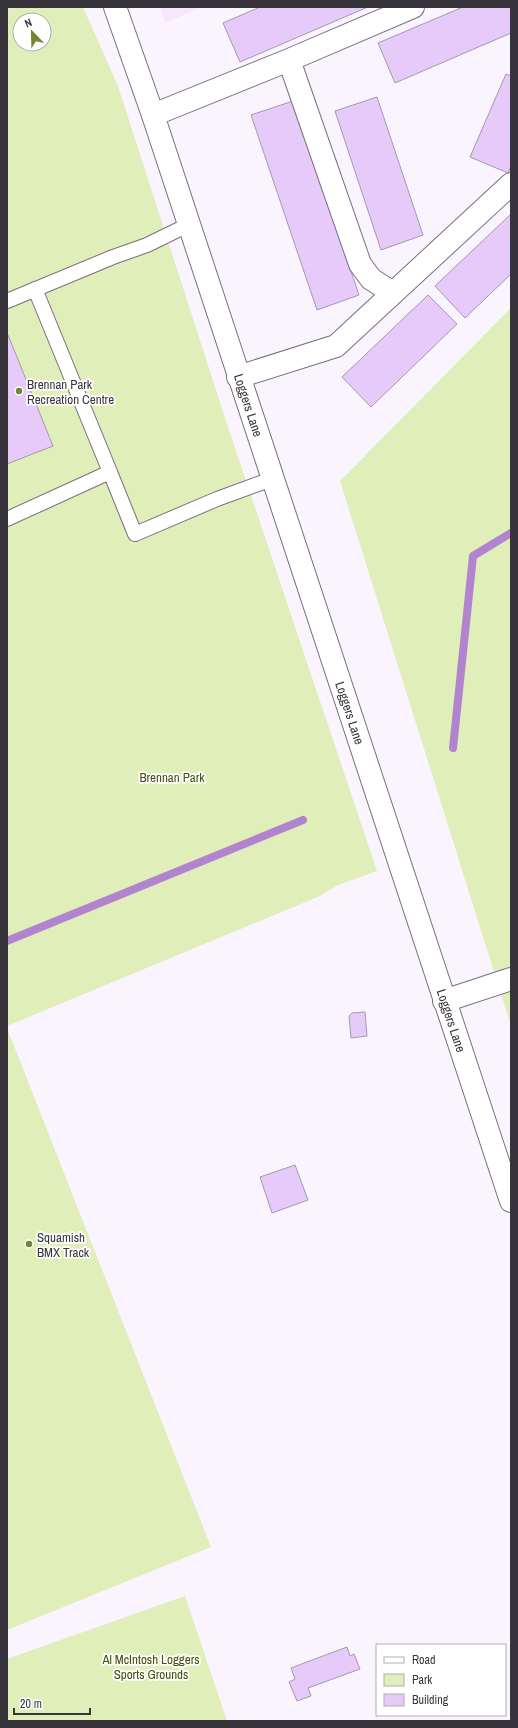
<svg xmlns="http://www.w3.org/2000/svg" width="518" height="1728" viewBox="0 0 518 1728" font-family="'Archivo Narrow',sans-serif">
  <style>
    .built { fill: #f5e7ff }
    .green { fill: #e0eeb9; fill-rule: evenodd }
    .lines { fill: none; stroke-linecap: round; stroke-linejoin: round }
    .stream { stroke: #b284cf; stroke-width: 8 }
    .building { fill: #e6caf9; stroke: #a39aa9 }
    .lane-casing { stroke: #786f7e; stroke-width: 16 }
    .street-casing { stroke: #786f7e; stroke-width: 24 }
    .secondary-casing { stroke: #786f7e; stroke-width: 24 }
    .lane { stroke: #fff; stroke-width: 14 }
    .street { stroke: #fff; stroke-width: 22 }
    .secondary { stroke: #fff; stroke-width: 22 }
    .poi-dot { fill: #748534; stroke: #fff; stroke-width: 1.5 }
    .labels { text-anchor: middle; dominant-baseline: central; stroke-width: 3.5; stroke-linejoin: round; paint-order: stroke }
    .poi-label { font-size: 13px; fill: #38343b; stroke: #fff; text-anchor: start }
    .street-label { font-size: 13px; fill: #38343b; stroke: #fff }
    .park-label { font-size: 13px; fill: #434f0b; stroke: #fff }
  </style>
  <rect width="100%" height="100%" fill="#faf4ff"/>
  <!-- built -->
  <path class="built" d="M 160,7 L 201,7 L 165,23 Z"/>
  <!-- green -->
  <path class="green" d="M 7,7 L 83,7 L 118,86 L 226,421 L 377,871 L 338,885 L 320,896 L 7,1026 ZM 20,20 L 44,20 L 44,44 L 20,44 Z
    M 511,308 L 511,1026 L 340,481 Z
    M 7,1028 L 211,1547 L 7,1630 Z
    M 185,1596 L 227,1721 L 7,1721 L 7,1659 Z"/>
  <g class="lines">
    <!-- stream -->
    <path class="stream" d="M 453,748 L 473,556 L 511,533
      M 7,941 L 303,820"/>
  </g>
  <!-- building -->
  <path class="building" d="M 260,7 L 368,7 L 240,62 L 223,23 Z
    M 463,7 L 511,7 L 511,33 L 395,83 L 378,43 Z
    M 506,74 L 511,76 L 511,166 L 508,173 L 470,157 Z
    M 377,97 L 423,235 L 381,250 L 335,111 Z
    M 293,101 L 359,295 L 317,310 L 251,115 Z
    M 511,214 L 511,274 L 465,318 L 435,286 Z
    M 428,295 L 457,324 L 371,407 L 342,377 Z
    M 8,335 L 53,446 L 7,464 L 7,336 Z
    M 365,1012 L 367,1036 L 351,1038 L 349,1016 L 352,1013 Z
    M 295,1165 L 308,1200 L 272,1213 L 260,1177 Z
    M 347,1647 L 350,1656 L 354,1654 L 360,1669 L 308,1688 L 311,1696 L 297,1701 L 289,1682 L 295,1679 L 291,1668 Z"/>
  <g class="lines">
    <defs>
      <path id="lane" d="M 35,289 L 110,472
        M 7,301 L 113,257 L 147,245 L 188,225
        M 7,519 L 110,472 L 135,534 L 217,499 L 272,479"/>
      <path id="street" d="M 289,60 L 360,264 L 371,279 L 393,293
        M 153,115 L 289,60 L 413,7
        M 238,377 L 336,346 L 511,184
        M 444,1001 L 511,979"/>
      <g id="secondary">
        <path id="s1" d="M 115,7 L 153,115 L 511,1201"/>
      </g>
    </defs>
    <!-- lane casing -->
    <use href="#lane" class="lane-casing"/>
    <!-- street casing -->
    <use href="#street" class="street-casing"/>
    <!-- secondary casing -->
    <use href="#secondary" class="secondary-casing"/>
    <!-- lane -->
    <use href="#lane" class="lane"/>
    <!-- street -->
    <use href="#street" class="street"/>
    <!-- secondary -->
    <use href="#secondary" class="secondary"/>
  </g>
  <!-- markers -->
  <g class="poi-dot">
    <circle cx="19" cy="391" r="4"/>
    <circle cx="29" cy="1244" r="4"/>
  </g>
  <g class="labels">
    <!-- poi labels -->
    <g class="poi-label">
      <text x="27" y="384">Brennan Park<tspan x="27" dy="15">Recreation Centre</tspan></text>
      <text x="37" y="1237">Squamish<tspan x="37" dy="15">BMX Track</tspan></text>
    </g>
    <!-- street labels -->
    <g class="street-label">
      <text stroke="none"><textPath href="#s1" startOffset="420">Loggers Lane</textPath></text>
      <text stroke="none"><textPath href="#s1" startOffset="744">Loggers Lane</textPath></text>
      <text stroke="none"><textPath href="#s1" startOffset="1068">Loggers Lane</textPath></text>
    </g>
    <!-- park labels -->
    <g class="park-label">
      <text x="172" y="777">Brennan Park</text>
      <text x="151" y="1659">Al McIntosh Loggers<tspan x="151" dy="15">Sports Grounds</tspan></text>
    </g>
  </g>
  <!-- border -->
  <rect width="518" height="1728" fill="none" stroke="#38343b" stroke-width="16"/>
  <!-- legend -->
  <rect x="376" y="1644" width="130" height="72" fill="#ffffff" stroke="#afaeb1"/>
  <rect x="384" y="1657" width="20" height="6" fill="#ffffff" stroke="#afaeb1"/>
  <text x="412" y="1664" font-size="12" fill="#38343b">Road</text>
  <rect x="384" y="1674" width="20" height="12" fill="#e0eeb9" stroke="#afaeb1"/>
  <text x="412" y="1684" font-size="12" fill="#38343b">Park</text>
  <rect x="384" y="1694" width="20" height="12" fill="#e6caf9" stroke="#afaeb1"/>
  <text x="412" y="1704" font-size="12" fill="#38343b">Building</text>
  <!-- north arrow -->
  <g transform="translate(32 32) rotate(337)"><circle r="19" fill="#ffffff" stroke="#afaeb1"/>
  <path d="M0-3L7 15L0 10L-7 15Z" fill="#748534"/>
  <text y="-6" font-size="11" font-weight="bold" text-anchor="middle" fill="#38343b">N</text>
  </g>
  <!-- scale -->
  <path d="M14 1708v6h76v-6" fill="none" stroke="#38343b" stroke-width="2"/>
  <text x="20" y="1708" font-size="12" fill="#38343b" stroke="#ffffff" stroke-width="3" paint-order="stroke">20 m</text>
</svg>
